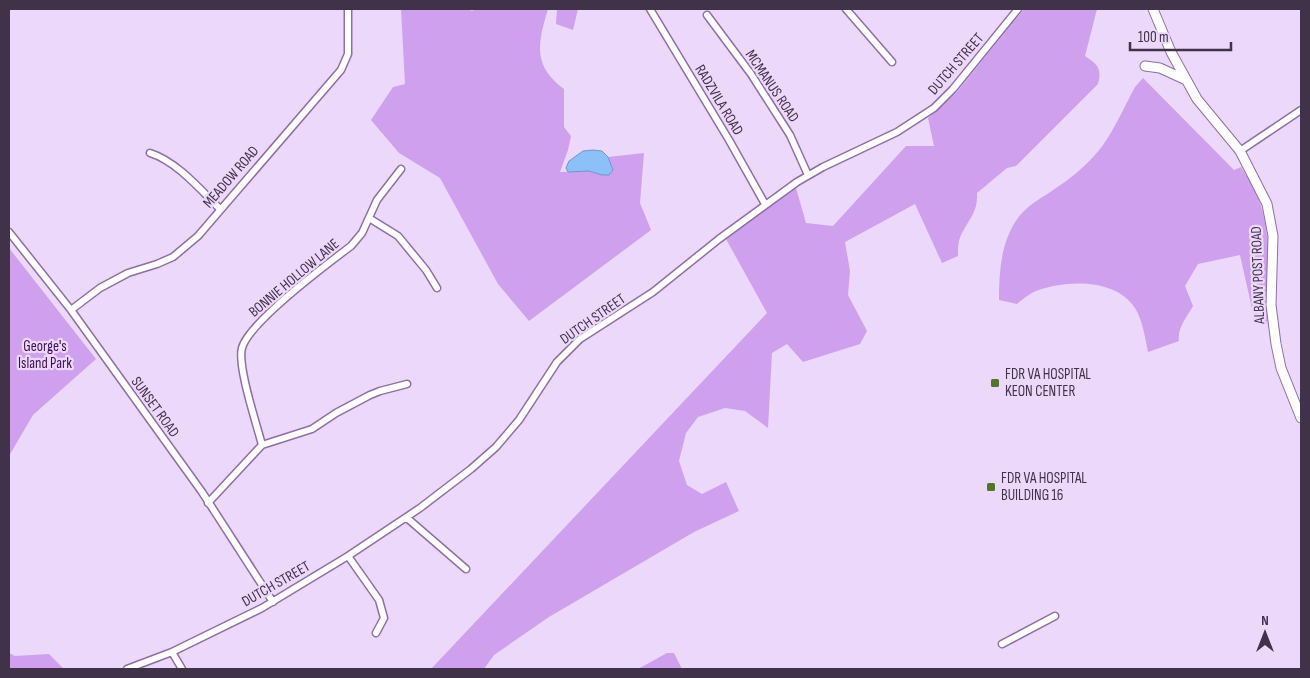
<svg xmlns="http://www.w3.org/2000/svg" width="1310" height="678" viewBox="0 0 1310 678" font-family="'Sofia Sans Condensed',sans-serif">
  <style>
    .green { fill: #cea0ee }
    .water { fill: #8cc0f8; stroke: #7595c4 }
    .lines { fill: none; stroke-linecap: round; stroke-linejoin: round }
    .minor-casing { stroke: #8f6fa5; stroke-width: 9 }
    .major-casing { stroke: #8f6fa5; stroke-width: 11 }
    .minor { stroke: #fff; stroke-width: 6 }
    .major { stroke: #fff; stroke-width: 9 }
    .poi-dot { fill: #52752d; stroke: #ecd8fb; stroke-width: 2 }
    .labels { text-anchor: middle; dominant-baseline: central; stroke-width: 4.5; stroke-linejoin: round; paint-order: stroke }
    .street-label { font-size: 15px; fill: #403249; stroke: #ecd8fb }
    .park-label { font-size: 15px; fill: #3c0d54; stroke: #ecd8fb }
    .poi-label { font-size: 15px; fill: #403249; stroke: #ecd8fb; text-anchor: start }
  </style>
  <rect width="100%" height="100%" fill="#ecd8fb"/>
  <!-- green -->
  <path class="green" d="M 401,9 L 468,9 L 472,11 L 475,9 L 548,9 C 538,43 532,65 564,89 L 564,127 L 571,136 L 568,150 L 560,172 L 589,171 L 602,175 L 613,170 L 608,157 L 644,153 L 640,203 L 651,230 L 529,321 L 498,284 L 440,178 L 399,153 L 371,120 L 393,87 L 405,84 Z
    M 557,9 L 578,9 L 573,30 L 556,24 Z
    M 1024,9 L 1097,9 L 1085,56 C 1098,65 1102,68 1098,84 L 1016,166 L 1007,168 L 977,193 C 978,211 970,218 962,233 C 958,240 958,248 958,256 L 942,263 L 915,204 L 845,242 L 850,271 L 848,295 L 867,331 L 860,344 L 803,362 L 787,344 L 772,353 L 768,428 L 745,411 L 725,408 L 698,417 L 686,433 L 679,461 L 687,485 L 702,494 L 726,482 L 739,511 L 694,532 L 549,617 L 494,655 L 484,669 L 431,669 L 767,313 L 726,239 L 796,188 L 806,223 L 833,226 L 906,146 L 934,146 L 928,118 L 956,93 Z
    M 1143,78 L 1234,170 L 1241,167 C 1246,175 1251,182 1255,190 C 1274,232 1268,279 1267,323 L 1255,322 L 1240,255 L 1198,264 L 1185,286 L 1193,306 C 1187,317 1177,328 1179,341 L 1148,352 C 1145,338 1143,321 1135,308 C 1115,278 1066,280 1036,291 C 1029,294 1023,299 1017,304 L 999,300 C 999,270 1001,237 1022,213 C 1031,203 1045,196 1056,188 C 1070,179 1083,168 1094,156 C 1110,140 1124,107 1135,87 Z
    M 9,248 L 96,359 L 33,415 L 9,456 Z
    M 9,653 L 15,656 L 49,654 L 64,669 L 9,669 Z
    M 667,653 L 674,653 L 682,669 L 638,669 Z"/>
  <!-- water -->
  <path class="water" d="M 593,150 L 602,151 L 608,157 L 613,170 L 609,175 L 602,175 L 589,171 L 568,172 L 566,168 L 569,161 L 583,151 Z"/>
  <g class="lines">
    <defs>
      <path id="minor" d="M 650,9 L 729,140 L 765,204
        M 846,9 L 892,62
        M 707,15 L 751,74 L 790,135 L 808,175
        M 1240,151 L 1301,110
        M 150,153 C 176,161 200,189 220,209
        M 369,218 L 398,236 L 426,270 L 437,288
        M 9,232 L 71,310 L 202,492 L 273,602
        M 71,310 L 100,288 L 128,273 L 157,264 L 173,257 L 198,236 L 341,70 L 348,54 L 348,9
        M 262,445 C 257,425 237,366 242,348 C 249,322 327,264 351,246 L 362,233 L 377,200 L 401,169
        M 208,503 L 262,445 L 312,429 L 336,413 L 370,395 L 380,391 L 407,384
        M 407,518 L 466,569
        M 348,556 L 379,600 L 384,618 L 376,633
        M 1002,644 L 1055,616
        M 172,652 L 182,669
        M 127,669 L 172,652 L 262,608 L 348,556 L 420,508 L 471,469 L 496,447 L 519,420 L 557,362 L 580,339 L 653,292 L 719,239 L 797,182 L 823,167 L 897,132 L 934,108 L 953,89 L 1018,9"/>
      <path id="major" d="M 1153,9 L 1171,52 L 1197,99 L 1240,151 L 1267,204 L 1273,236 L 1271,305 L 1276,344 L 1281,368 L 1301,418
        M 1145,66 L 1160,68 L 1186,80"/>
    </defs>
    <!-- minor casing -->
    <use href="#minor" class="minor-casing"/>
    <!-- major casing -->
    <use href="#major" class="major-casing"/>
    <!-- minor -->
    <use href="#minor" class="minor"/>
    <!-- major -->
    <use href="#major" class="major"/>
  </g>
  <!-- markers -->
  <g class="poi-dot">
    <rect x="990" y="378" width="10" height="10" rx="2.5"/>
    <rect x="986" y="482" width="10" height="10" rx="2.5"/>
  </g>
  <g class="labels">
    <!-- street labels -->
    <g class="street-label">
      <text transform="translate(956 64) rotate(-49)">DUTCH STREET</text>
      <text transform="translate(772 86) rotate(56)">MCMANUS ROAD</text>
      <text transform="translate(719 100) rotate(59)">RADZVILA ROAD</text>
      <text transform="translate(231 177) rotate(-49)">MEADOW ROAD</text>
      <text transform="translate(1258 275) rotate(-92)">ALBANY POST ROAD</text>
      <text transform="translate(294 278) rotate(-40)">BONNIE HOLLOW LANE</text>
      <text transform="translate(593 319) rotate(-35)">DUTCH STREET</text>
      <text transform="translate(155 407) rotate(54)">SUNSET ROAD</text>
      <text transform="translate(276 584) rotate(-30)">DUTCH STREET</text>
    </g>
    <!-- park labels -->
    <g class="park-label">
      <text x="45" y="346">George's<tspan x="45" dy="17">Island Park</tspan></text>
    </g>
    <!-- poi labels -->
    <g class="poi-label">
      <text x="1005" y="374">FDR VA HOSPITAL<tspan x="1005" dy="17">KEON CENTER</tspan></text>
      <text x="1001" y="478">FDR VA HOSPITAL<tspan x="1001" dy="17">BUILDING 16</tspan></text>
    </g>
  </g>
  <!-- border -->
  <rect width="1310" height="678" fill="none" stroke="#403249" stroke-width="20"/>
  <!-- north arrow -->
  <g transform="translate(1265 633)" stroke="#ecd8fb" stroke-width="4" paint-order="stroke">
  <path d="M0-4L9 19L0 12L-9 19Z" fill="#403249"/>
  <text y="-8" font-size="14" font-weight="bold" text-anchor="middle" fill="#403249">N</text>
  </g>
  <!-- scale -->
  <path d="M1130 42v8h101v-8" fill="none" stroke="#403249" stroke-width="2.5"/>
  <text x="1138" y="42" font-size="15" fill="#403249" stroke="#ecd8fb" stroke-width="4" paint-order="stroke">100 m</text>
</svg>
